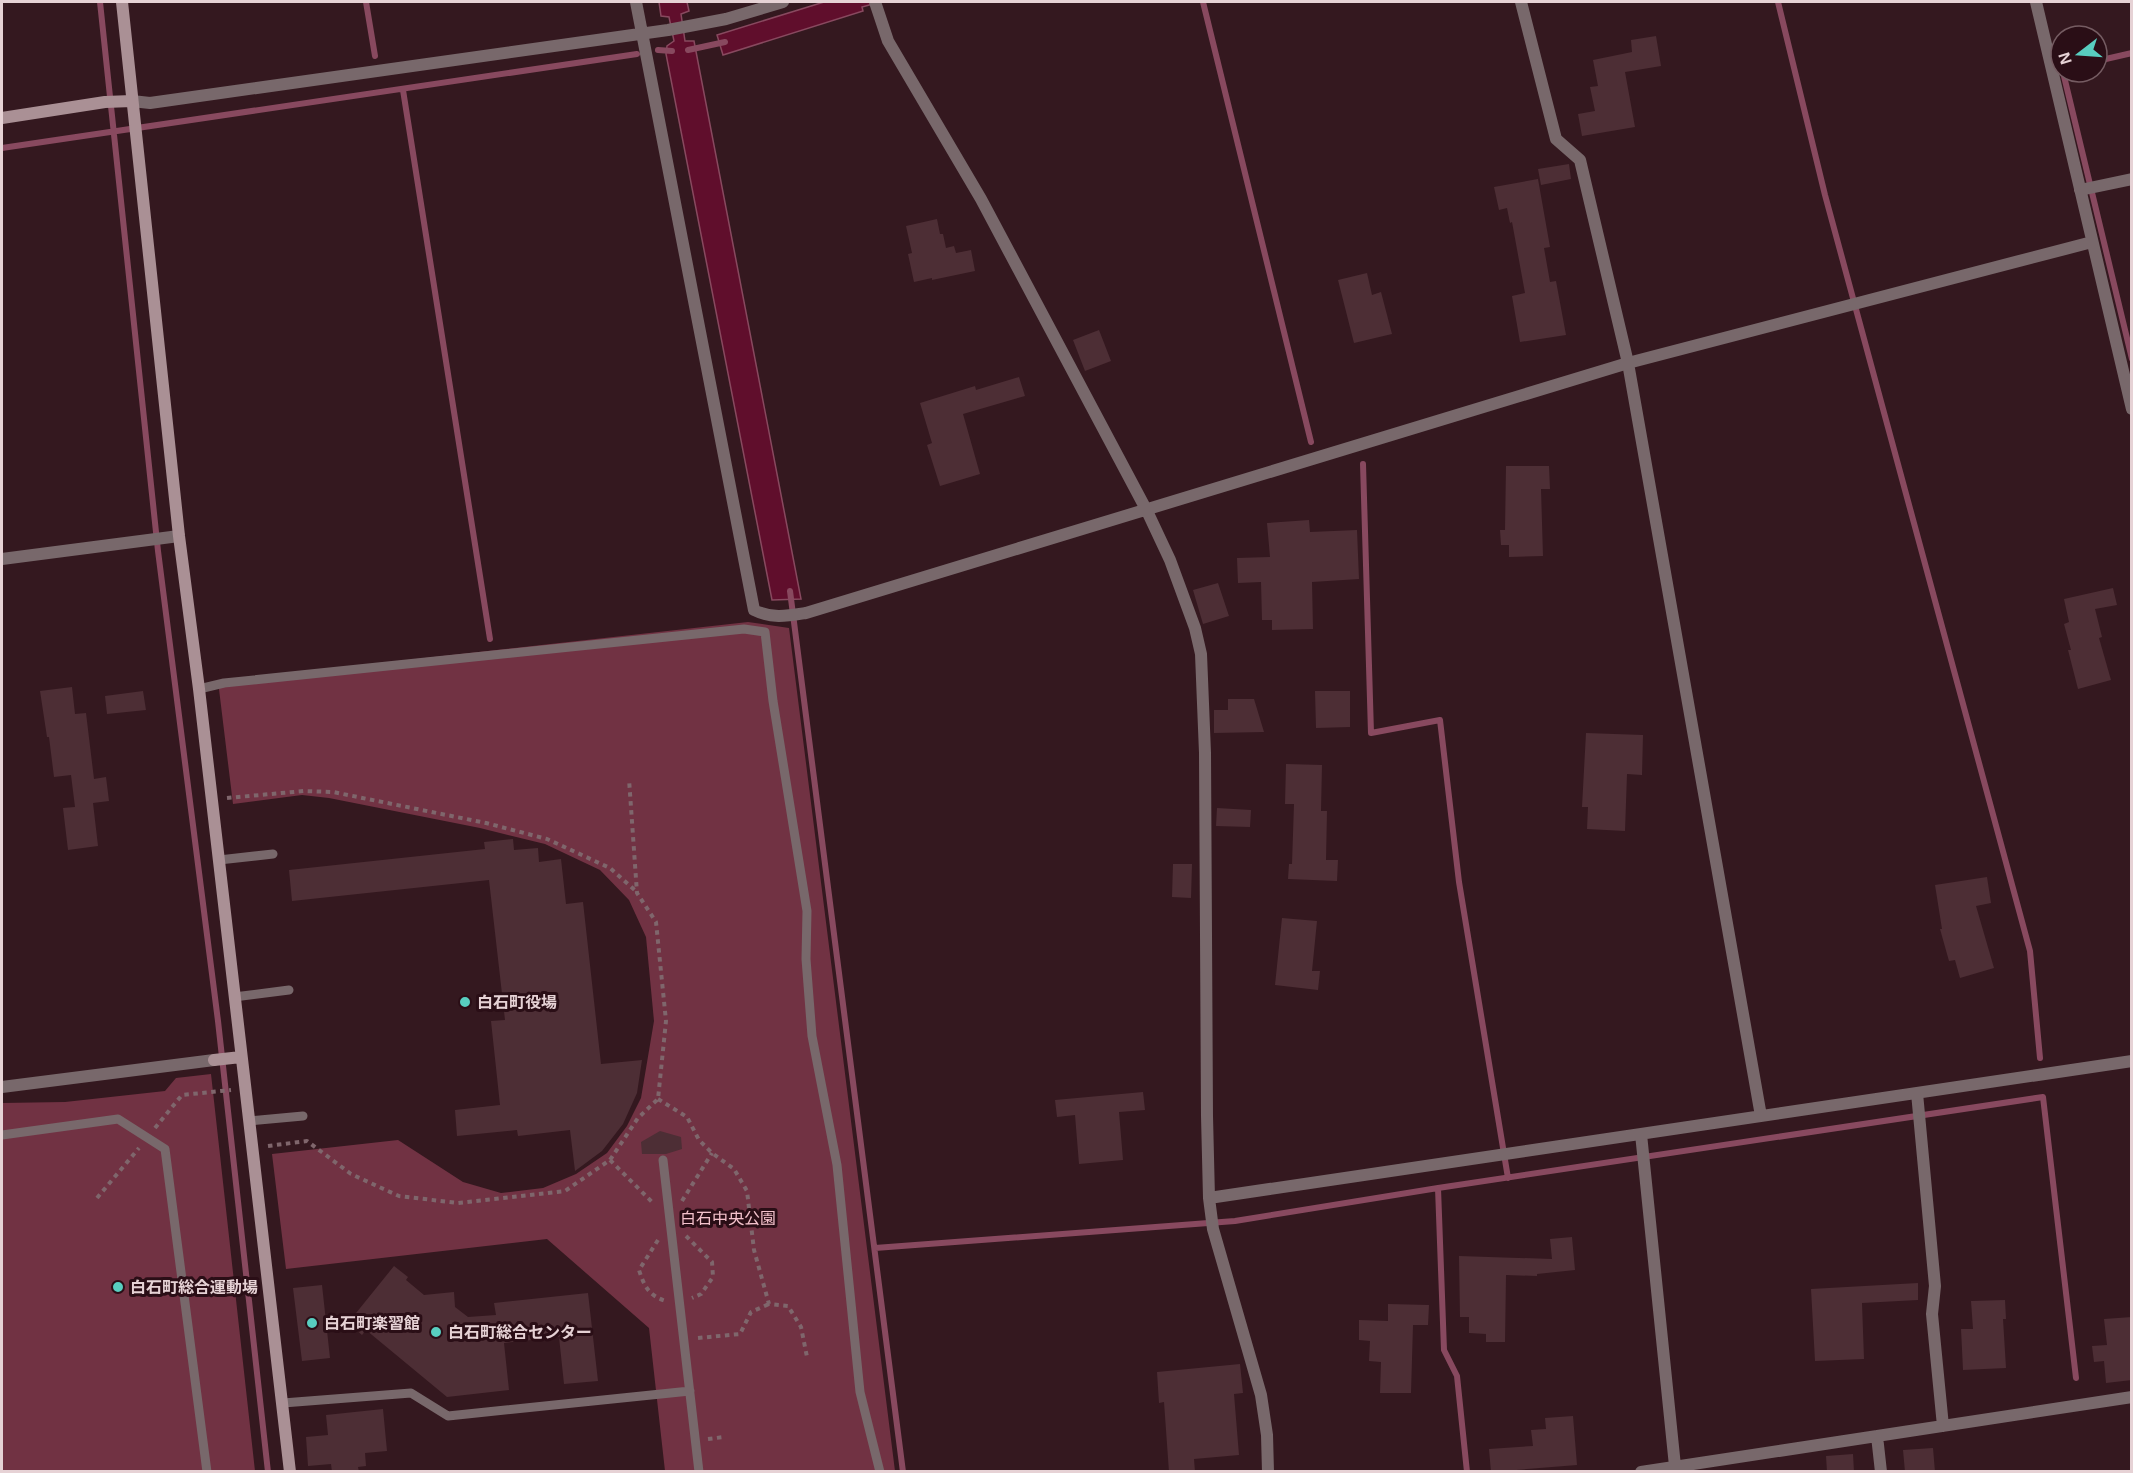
<svg xmlns="http://www.w3.org/2000/svg" width="2133" height="1473" viewBox="0 0 2133 1473" font-family="Helvetica,'Noto Sans JP',sans-serif">
  <style>
    .green { fill: #713243 }
    .water { fill: #600e2c; stroke: #88495f; stroke-width: 1.5 }
    .lines { fill: none; stroke-linecap: round; stroke-linejoin: round }
    .stream { stroke: #88495f; stroke-width: 6 }
    .building { fill: #4d2e35 }
    .path { stroke: #7f666c; stroke-width: 4; stroke-dasharray: 4.5 4.5; stroke-linecap: butt }
    .lane { stroke: #78686b; stroke-width: 9 }
    .street { stroke: #78686b; stroke-width: 12 }
    .secondary { stroke: #aa9095; stroke-width: 12 }
    .poi-dot { fill: #58cec0; stroke: #2a0e16; stroke-width: 2 }
    .labels { text-anchor: middle; dominant-baseline: central; stroke-width: 6; stroke-linejoin: round; paint-order: stroke }
    .poi-label { font-size: 16px; font-weight: bold; fill: #e6d2d5; stroke: #2a0e16; text-anchor: start }
    .park-label { font-size: 16px; fill: #f4c2cc; stroke: #2a0e16 }
  </style>
  <rect width="100%" height="100%" fill="#34181f"/>
  <!-- green -->
  <path class="green" d="M 748,622 L 789,628 L 895,1471 L 665,1471 L 649,1328 L 547,1239 L 286,1269 L 272,1154 L 398,1140 L 463,1182 L 501,1193 L 543,1188 L 576,1174 L 607,1153 L 627,1126 L 641,1098 L 654,1021 L 646,937 L 629,900 L 600,870 L 545,844 L 480,828 L 329,798 L 302,795 L 233,804 L 218,681 Z
    M 211,1074 L 255,1471 L 2,1471 L 2,1103 L 65,1102 L 165,1091 L 176,1078 Z"/>
  <!-- water -->
  <path class="water" d="M 659,2 L 687,2 L 689,11 L 681,14 L 685,41 L 694,41 L 801,599 L 772,600 L 666,54 L 667,46 L 674,41 L 669,17 L 661,16 Z
    M 824,2 L 880,2 L 862,7 L 863,11 L 723,55 L 717,35 Z"/>
  <g class="lines">
    <!-- stream -->
    <path class="stream" d="M 100,2 L 158,551 L 218,1021 L 268,1472
      M 366,2 L 375,56
      M 1203,2 L 1311,442
      M 1778,2 L 1825,195 L 2030,951 L 2040,1058
      M 658,50 L 672,51
      M 688,50 L 725,42
      M 2097,61 L 2132,53
      M 2063,72 L 2132,359
      M 403,90 L 490,639
      M 2,148 L 637,54
      M 1363,464 L 1371,733 L 1440,720 L 1459,882 L 1508,1178
      M 790,591 L 903,1472
      M 1438,1188 L 1444,1350 L 1457,1376 L 1467,1472
      M 875,1248 L 1235,1221 L 1438,1188 L 2043,1097 L 2076,1378"/>
  </g>
  <!-- building -->
  <path class="building" d="M 1656,36 L 1661,66 L 1625,72 L 1635,127 L 1582,136 L 1578,114 L 1595,111 L 1590,87 L 1598,86 L 1593,60 L 1632,52 L 1631,40 Z
    M 1569,164 L 1571,179 L 1541,185 L 1538,169 Z
    M 1538,179 L 1550,247 L 1544,248 L 1550,282 L 1556,281 L 1566,335 L 1520,342 L 1512,296 L 1525,293 L 1512,222 L 1510,223 L 1507,208 L 1499,210 L 1494,187 Z
    M 937,219 L 940,234 L 943,234 L 946,248 L 954,246 L 956,253 L 971,250 L 975,271 L 932,280 L 932,278 L 914,282 L 908,254 L 912,253 L 906,226 Z
    M 1367,273 L 1372,295 L 1381,292 L 1392,334 L 1354,343 L 1338,280 Z
    M 1099,330 L 1111,361 L 1085,371 L 1073,340 Z
    M 1019,377 L 1025,396 L 963,414 L 980,474 L 940,486 L 927,445 L 932,443 L 920,403 L 975,386 L 976,390 Z
    M 1506,466 L 1549,466 L 1550,489 L 1541,489 L 1543,556 L 1509,557 L 1509,545 L 1501,545 L 1500,530 L 1505,530 Z
    M 1309,520 L 1310,532 L 1357,530 L 1359,579 L 1312,582 L 1313,629 L 1272,630 L 1272,620 L 1262,620 L 1261,582 L 1238,583 L 1237,558 L 1270,557 L 1267,523 Z
    M 1218,583 L 1229,616 L 1203,624 L 1193,590 Z
    M 2113,588 L 2117,605 L 2095,609 L 2102,637 L 2099,638 L 2111,680 L 2078,689 L 2068,650 L 2071,650 L 2064,624 L 2069,622 L 2064,599 Z
    M 72,687 L 75,714 L 86,713 L 94,779 L 106,777 L 109,801 L 93,803 L 98,846 L 68,850 L 63,808 L 75,807 L 71,775 L 54,777 L 49,737 L 47,737 L 40,691 Z
    M 143,691 L 146,710 L 107,714 L 105,696 Z
    M 1315,691 L 1350,691 L 1350,727 L 1316,728 Z
    M 1228,699 L 1254,699 L 1264,732 L 1214,733 L 1214,710 L 1228,710 Z
    M 1586,733 L 1643,735 L 1642,775 L 1627,774 L 1625,831 L 1587,829 L 1588,807 L 1582,807 Z
    M 1286,764 L 1322,765 L 1321,811 L 1327,811 L 1326,860 L 1338,860 L 1337,881 L 1288,879 L 1289,864 L 1292,864 L 1294,804 L 1285,804 Z
    M 1217,808 L 1251,810 L 1250,827 L 1216,826 Z
    M 513,839 L 514,850 L 538,848 L 539,862 L 561,859 L 566,904 L 583,902 L 601,1064 L 642,1060 L 637,1093 L 623,1124 L 602,1151 L 575,1171 L 570,1130 L 518,1136 L 517,1130 L 457,1136 L 455,1110 L 500,1105 L 491,1021 L 505,1020 L 489,880 L 292,901 L 289,870 L 485,849 L 484,842 Z
    M 1173,864 L 1192,864 L 1191,898 L 1172,897 Z
    M 1987,877 L 1991,903 L 1976,906 L 1994,968 L 1960,978 L 1955,960 L 1949,961 L 1940,929 L 1942,929 L 1935,885 Z
    M 1282,918 L 1317,921 L 1312,971 L 1320,971 L 1318,990 L 1275,985 Z
    M 1143,1092 L 1145,1110 L 1119,1112 L 1123,1160 L 1079,1164 L 1075,1115 L 1057,1117 L 1055,1100 Z
    M 660,1131 L 681,1137 L 682,1149 L 666,1154 L 642,1154 L 641,1142 Z
    M 1572,1237 L 1575,1270 L 1537,1274 L 1537,1276 L 1506,1275 L 1505,1342 L 1486,1342 L 1486,1334 L 1469,1333 L 1469,1317 L 1460,1317 L 1459,1256 L 1552,1259 L 1550,1239 Z
    M 394,1266 L 408,1277 L 406,1280 L 424,1295 L 454,1292 L 455,1307 L 468,1317 L 496,1315 L 494,1303 L 588,1293 L 598,1381 L 564,1384 L 559,1337 L 504,1343 L 509,1390 L 447,1397 L 366,1330 L 362,1335 L 348,1323 Z
    M 1918,1283 L 1918,1300 L 1862,1303 L 1864,1359 L 1815,1361 L 1811,1289 Z
    M 322,1285 L 330,1358 L 302,1361 L 293,1288 Z
    M 2005,1300 L 2006,1319 L 2003,1319 L 2006,1368 L 1963,1370 L 1961,1329 L 1973,1329 L 1971,1301 Z
    M 1388,1304 L 1429,1305 L 1428,1325 L 1413,1325 L 1411,1393 L 1380,1393 L 1381,1362 L 1369,1361 L 1370,1341 L 1359,1340 L 1359,1320 L 1388,1321 Z
    M 2132,1317 L 2132,1380 L 2106,1383 L 2104,1361 L 2094,1362 L 2092,1346 L 2107,1345 L 2104,1319 Z
    M 1240,1364 L 1243,1393 L 1234,1394 L 1239,1455 L 1194,1459 L 1195,1472 L 1169,1472 L 1164,1402 L 1159,1403 L 1157,1372 Z
    M 383,1409 L 387,1451 L 365,1453 L 366,1466 L 358,1467 L 359,1472 L 332,1472 L 331,1464 L 308,1466 L 306,1437 L 328,1435 L 326,1415 Z
    M 1573,1416 L 1577,1465 L 1491,1472 L 1489,1449 L 1533,1446 L 1531,1430 L 1546,1429 L 1545,1418 Z
    M 1933,1448 L 1935,1472 L 1905,1472 L 1903,1450 Z
    M 1853,1454 L 1854,1472 L 1827,1472 L 1826,1456 Z"/>
  <g class="lines">
    <!-- path -->
    <path class="path" d="M 227,798 L 304,791 L 333,792 L 486,823 L 547,839 L 610,868 L 637,892
      M 658,1099 L 687,1117 L 699,1140 L 712,1153 L 734,1169 L 747,1191 L 754,1250 L 769,1304 L 788,1306 L 801,1327 L 807,1357
      M 155,1128 L 182,1095 L 231,1090
      M 268,1146 L 307,1141 L 351,1174 L 399,1196 L 458,1203 L 565,1191 L 610,1160 L 638,1118 L 658,1099 L 666,1021 L 656,922 L 637,893 L 629,779
      M 610,1160 L 653,1203
      M 97,1198 L 139,1148
      M 682,1201 L 712,1153
      M 686,1236 L 712,1262 L 713,1277 L 701,1294 L 692,1298
      M 658,1240 L 639,1270 C 644,1286 649,1296 666,1301
      M 698,1338 L 740,1334 L 751,1312 L 769,1304
      M 708,1439 L 724,1437"/>
    <!-- lane -->
    <path class="lane" d="M 199,689 L 224,683 L 744,629 L 765,632 L 773,701 L 807,911 L 806,959 L 812,1036 L 837,1165 L 860,1392 L 880,1472
      M 219,860 L 273,854
      M 234,997 L 289,990
      M 249,1121 L 303,1116
      M 2,1135 L 118,1119 L 165,1149 L 207,1472
      M 663,1160 L 699,1472
      M 283,1403 L 411,1393 L 448,1416 L 690,1391"/>
    <!-- street -->
    <path class="street" d="M 636,2 L 754,610 C 772,619 787,616 806,613 L 1628,363 L 2092,242
      M 875,2 L 888,41 L 981,199 L 1147,511 L 1170,560 L 1195,628 L 1201,654 L 1205,753 L 1207,1116 L 1209,1198 L 1213,1229 L 1261,1395 L 1267,1435 L 1268,1472
      M 1521,2 L 1556,139 L 1580,160 L 1628,363 L 1761,1116
      M 2036,2 L 2132,409
      M 132,101 L 150,103 L 668,30 L 726,19 L 783,2
      M 2080,190 L 2132,179
      M 2,559 L 179,536
      M 2,1087 L 214,1060
      M 1917,1093 L 1935,1286 L 1932,1314 L 1943,1426
      M 1641,1134 L 1675,1466
      M 1209,1198 L 2132,1061
      M 1877,1436 L 1881,1472
      M 1641,1472 L 2132,1397"/>
    <!-- secondary -->
    <path class="secondary" d="M 122,2 L 179,536 L 199,689 L 290,1472
      M 2,118 L 105,102 L 132,101
      M 214,1060 L 241,1057"/>
  </g>
  <!-- markers -->
  <g class="poi-dot">
    <circle cx="465" cy="1002" r="6"/>
    <circle cx="118" cy="1287" r="6"/>
    <circle cx="312" cy="1323" r="6"/>
    <circle cx="436" cy="1332" r="6"/>
  </g>
  <g class="labels">
    <!-- poi labels -->
    <g class="poi-label">
      <text x="477" y="1002">白石町役場</text>
      <text x="130" y="1287">白石町総合運動場</text>
      <text x="324" y="1323">白石町楽習館</text>
      <text x="448" y="1332">白石町総合センター</text>
    </g>
    <!-- park labels -->
    <g class="park-label">
      <text x="728" y="1218">白石中央公園</text>
    </g>
  </g>
  <!-- border -->
  <rect width="2133" height="1473" fill="none" stroke="#e6d2d5" stroke-width="6"/>
  <!-- north arrow -->
  <g transform="translate(2079 54) rotate(253)"><circle r="28" fill="#2a0e16" stroke="#755c62" stroke-width="1.5"/>
  <path d="M0-4.5L10 22L0 15L-10 22Z" fill="#58cec0"/>
  <text y="-9" font-size="16" font-weight="bold" text-anchor="middle" fill="#e6d2d5">N</text>
  </g>
</svg>
